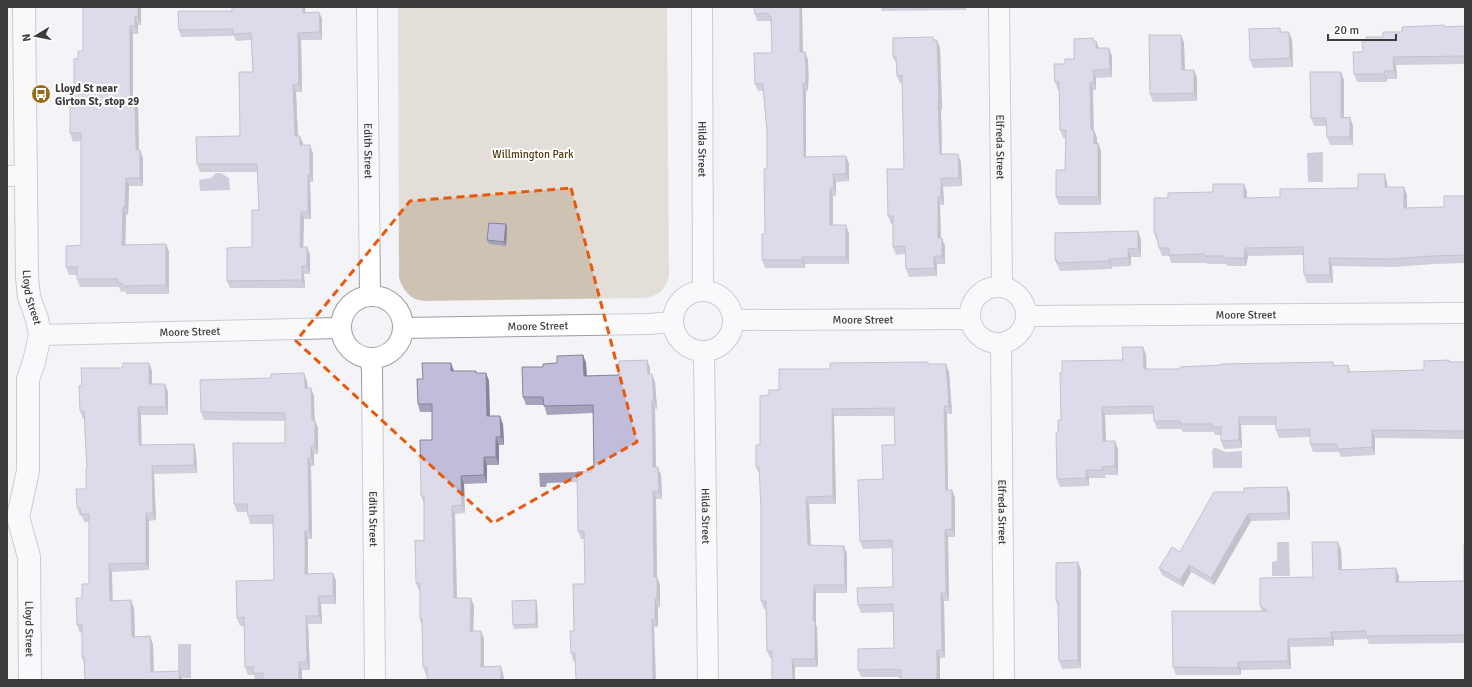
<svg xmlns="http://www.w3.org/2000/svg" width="1472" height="687" viewBox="0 0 1472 687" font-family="Signika,sans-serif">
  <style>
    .green { fill: #cec3b2 }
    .water { fill: #a19db9 }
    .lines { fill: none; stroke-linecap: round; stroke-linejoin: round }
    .street-casing { stroke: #9d9ca0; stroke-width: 22 }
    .secondary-casing { stroke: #9d9ca0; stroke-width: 24 }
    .street { stroke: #fff; stroke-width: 20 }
    .secondary { stroke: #fff; stroke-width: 22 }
    .wall { fill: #a5a2bb }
    .shaded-wall { fill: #868498 }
    .building { fill: #c0bcd9; stroke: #868498 }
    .marked { fill: none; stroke: #e8590c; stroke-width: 3; stroke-dasharray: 8 5; stroke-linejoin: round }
    .labels { text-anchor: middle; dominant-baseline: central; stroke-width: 4; stroke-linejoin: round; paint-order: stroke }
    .poi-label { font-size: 11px; font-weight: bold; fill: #3c3c3d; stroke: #fff; text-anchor: start }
    .street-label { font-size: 11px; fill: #3c3c3d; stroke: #fff }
    .park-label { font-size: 11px; fill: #533809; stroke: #fff }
  </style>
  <rect width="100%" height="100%" fill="#f4f4f8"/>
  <!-- green -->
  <path class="green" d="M 398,7 L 667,7 L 669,276 C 664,291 660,295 644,298 L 424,301 C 409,299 404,291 399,278 Z"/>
  <!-- water -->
  <path class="water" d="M 1323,152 L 1323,182 L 1308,182 L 1307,153 Z
    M 216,173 L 221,173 L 229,178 L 230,190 L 200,191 L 199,180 L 211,178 Z
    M 1214,448 L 1216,448 L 1226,452 L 1242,451 L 1242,468 L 1213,468 L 1212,450 Z
    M 580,472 L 581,482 L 547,483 L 546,487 L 540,487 L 539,473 Z
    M 1277,542 L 1289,542 L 1290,576 L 1272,576 L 1272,562 L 1277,561 Z
    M 178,644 L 191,644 L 191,678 L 178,678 Z"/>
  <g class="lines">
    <defs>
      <g id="street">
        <path id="s1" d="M 367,7 L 370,295"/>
        <path id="s2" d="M 702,7 L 703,291"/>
        <path id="s3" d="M 999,7 L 1002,286"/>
        <path d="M 7,176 L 27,175"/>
        <circle cx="998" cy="315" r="28"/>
        <circle cx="703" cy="321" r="30"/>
        <circle cx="372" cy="327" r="31"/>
        <path id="s4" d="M 1027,316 L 1465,313"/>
        <path id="s5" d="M 733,320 L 970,319"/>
        <path id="s6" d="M 403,328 L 649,324 L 673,322"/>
        <path id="s7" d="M 40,335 L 340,328"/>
        <path id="s8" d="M 1001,343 L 1004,680"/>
        <path id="s9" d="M 704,351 L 708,680"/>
        <path id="s10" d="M 370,358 L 372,370 L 375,680"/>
      </g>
      <g id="secondary">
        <path id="s11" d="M 24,7 L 27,277 L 29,297 L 37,319 L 40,335 L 34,362 L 28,379 L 28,471 L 18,517 L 29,557 L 30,680"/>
      </g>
    </defs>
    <!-- street casing -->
    <use href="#street" class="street-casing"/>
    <!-- secondary casing -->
    <use href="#secondary" class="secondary-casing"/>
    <!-- street -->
    <use href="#street" class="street"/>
    <!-- secondary -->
    <use href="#secondary" class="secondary"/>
  </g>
  <!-- wall -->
  <path class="wall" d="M 141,7 L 141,25 L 138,25 L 138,34 L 133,34 L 133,98 L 138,106 L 139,150 L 140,150 L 143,158 L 143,186 L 129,186 L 128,215 L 126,215 L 125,245 L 166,244 L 169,252 L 169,294 L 126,294 L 125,291 L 121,292 L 119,287 L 80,287 L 77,279 L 77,275 L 69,275 L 66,267 L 81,245 L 81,141 L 73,142 L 70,133 L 74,101 L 78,59 L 83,51 Z
    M 754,7 L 806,7 L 806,8 L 802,8 L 803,52 L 805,52 L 808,60 L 809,77 L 808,91 L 806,91 L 806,157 L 846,156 L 849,164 L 849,181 L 836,182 L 836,196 L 833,196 L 833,225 L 849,233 L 849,264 L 805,264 L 805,268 L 765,268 L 762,260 L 765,234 L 767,168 L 767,133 L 763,91 L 758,91 L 755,84 L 772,53 L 771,23 L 770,21 L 757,21 L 755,14 Z
    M 881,7 L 966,7 L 966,10 L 882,11 Z
    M 232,11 L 305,12 L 319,12 L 322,19 L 322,40 L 301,40 L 302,92 L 296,92 L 298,136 L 300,136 L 303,143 L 303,145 L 313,153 L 313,182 L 310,182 L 311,219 L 304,219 L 303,247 L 307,247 L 310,255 L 310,274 L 304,274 L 305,288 L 230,288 L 227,281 L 252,247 L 259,210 L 258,172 L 200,172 L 197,164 L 240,136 L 253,72 L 251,40 L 236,41 L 234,36 L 181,37 L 179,30 Z
    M 1444,25 L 1445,27 L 1465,26 L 1465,64 L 1396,65 L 1397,79 L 1387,79 L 1387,82 L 1357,82 L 1354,74 L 1363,52 L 1366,42 L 1402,32 Z
    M 1280,28 L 1281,32 L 1289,32 L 1292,40 L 1293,67 L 1253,68 L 1250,60 Z
    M 1181,35 L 1184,43 L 1185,70 L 1194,70 L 1197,78 L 1197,101 L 1153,102 L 1150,94 Z
    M 1093,38 L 1094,41 L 1096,41 L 1099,48 L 1112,56 L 1112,77 L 1096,78 L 1096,90 L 1093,90 L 1093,130 L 1097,138 L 1097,143 L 1098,143 L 1101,151 L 1101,205 L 1059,205 L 1056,197 L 1065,170 L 1066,138 L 1063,138 L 1060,130 L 1059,90 L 1058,90 L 1055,82 L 1074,59 Z
    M 934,40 L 937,40 L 940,48 L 942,110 L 941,110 L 942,154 L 961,162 L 962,186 L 943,187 L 944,205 L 940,205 L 941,238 L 945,246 L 945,264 L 937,264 L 937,276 L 909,277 L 906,269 L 905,254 L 896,255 L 893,247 L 893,224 L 891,224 L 888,216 L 904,169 L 902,83 L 900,84 L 897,76 L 897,65 L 893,57 Z
    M 1344,80 L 1344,118 L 1353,126 L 1353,145 L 1330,145 L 1327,137 L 1327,126 L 1314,126 L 1311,118 Z
    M 1387,182 L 1388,187 L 1407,195 L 1407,208 L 1444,207 L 1465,196 L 1465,263 L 1435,264 L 1394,267 L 1332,266 L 1333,283 L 1307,283 L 1304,275 L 1303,255 L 1248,256 L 1246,266 L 1227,266 L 1226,264 L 1207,264 L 1207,263 L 1171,263 L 1169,256 L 1162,256 L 1159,248 L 1158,241 L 1157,241 L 1154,233 L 1168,198 L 1213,192 L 1244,184 L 1247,192 L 1247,198 L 1280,197 L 1358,188 Z
    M 506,224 L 507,228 L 506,246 L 489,244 L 487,240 Z
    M 1141,239 L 1141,257 L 1131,257 L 1131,266 L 1112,267 L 1112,269 L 1060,271 L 1055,260 Z
    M 1143,347 L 1146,355 L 1146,369 L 1180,369 L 1333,362 L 1334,366 L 1348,365 L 1351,372 L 1424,370 L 1449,360 L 1450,362 L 1465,362 L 1465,439 L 1375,438 L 1375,455 L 1341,457 L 1339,452 L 1313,452 L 1310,444 L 1310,437 L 1279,438 L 1276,430 L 1276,425 L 1241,425 L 1242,448 L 1224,449 L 1221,441 L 1221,435 L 1215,435 L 1214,432 L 1183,432 L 1181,429 L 1157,429 L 1154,421 L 1154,414 L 1105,415 L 1106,441 L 1118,449 L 1118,475 L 1105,475 L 1106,478 L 1089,478 L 1089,486 L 1060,487 L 1057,479 L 1058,432 L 1061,420 L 1062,373 L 1123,360 Z
    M 583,355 L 586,363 L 587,376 L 619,375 L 647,360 L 650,368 L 650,374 L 655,382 L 657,409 L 655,409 L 656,467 L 661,475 L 662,499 L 656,499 L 657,577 L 660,585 L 660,607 L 658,607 L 658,627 L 654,627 L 575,661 L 573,661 L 571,653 L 574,631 L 585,584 L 584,539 L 581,539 L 578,531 L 591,472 L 594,469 L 593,413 L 547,415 L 544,405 L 526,405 L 523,397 L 543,367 L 557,363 Z
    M 149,363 L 152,371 L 152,384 L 165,384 L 168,392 L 168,415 L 141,415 L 141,445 L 194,444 L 196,452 L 197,473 L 154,474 L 156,520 L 149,521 L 149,570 L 112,572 L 112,601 L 134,608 L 135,637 L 153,644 L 154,672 L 182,679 L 182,680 L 85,680 L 84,663 L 82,657 L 82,632 L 80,633 L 77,625 L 82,598 L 89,584 L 89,522 L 84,522 L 82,516 L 80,516 L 77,508 L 86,489 L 87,469 L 84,419 L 83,419 L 80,411 L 82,386 L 122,368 Z
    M 451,363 L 453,371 L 477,373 L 486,373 L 489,381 L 490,416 L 503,424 L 504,445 L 499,445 L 499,465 L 487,465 L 487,483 L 464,484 L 465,513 L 455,514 L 457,598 L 471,598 L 474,606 L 473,631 L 481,631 L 484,639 L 484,666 L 501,666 L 503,674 L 504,680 L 427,680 L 427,675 L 426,675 L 423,667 L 422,627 L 420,619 L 420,591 L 419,591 L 416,583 L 424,541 L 424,504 L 421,496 L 432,440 L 432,412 L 420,412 L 418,404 L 423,379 Z
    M 929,364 L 946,364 L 949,372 L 952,414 L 947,414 L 948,490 L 952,490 L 955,498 L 955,537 L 948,537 L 949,601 L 944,601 L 945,658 L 940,658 L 901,678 L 899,678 L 898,677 L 861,677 L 858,670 L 894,648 L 893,612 L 861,613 L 858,605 L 893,587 L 893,548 L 863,549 L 860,541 L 883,479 L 895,445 L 894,416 L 834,416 L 836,504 L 809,504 L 811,545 L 847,554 L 847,593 L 816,593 L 816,625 L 817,628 L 818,667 L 795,667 L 795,680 L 772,680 L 772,658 L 770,658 L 767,651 L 766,609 L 764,609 L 761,601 L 761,508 L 760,475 L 756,467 L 769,395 L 779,390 L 830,369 Z
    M 307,381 L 308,388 L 314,396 L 314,420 L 318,428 L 318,454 L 314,454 L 314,466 L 311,466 L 312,539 L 308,539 L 308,574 L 333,573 L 336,581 L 336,604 L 321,604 L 322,624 L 308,624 L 310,670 L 302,670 L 302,680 L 255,680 L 254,675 L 248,675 L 245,667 L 244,626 L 240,626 L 237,618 L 274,580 L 273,524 L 250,524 L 247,512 L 237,512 L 234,504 L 285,443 L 285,421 L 204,420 L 201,412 Z
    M 1287,487 L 1290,494 L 1290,520 L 1251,521 L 1214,585 L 1191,572 L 1183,587 L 1162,575 L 1159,568 L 1180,552 L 1244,492 Z
    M 1338,542 L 1341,550 L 1342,570 L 1399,576 L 1399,582 L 1464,581 L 1465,545 L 1465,650 L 1465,643 L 1369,644 L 1367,639 L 1334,640 L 1334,646 L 1290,647 L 1291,669 L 1241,670 L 1241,675 L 1176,675 L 1173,667 L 1262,611 L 1260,606 L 1313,577 Z
    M 1081,570 L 1081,668 L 1062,669 L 1059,661 L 1058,606 L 1056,601 Z
    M 537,604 L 538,628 L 514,629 L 513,625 Z"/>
  <!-- shaded-wall -->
  <path class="shaded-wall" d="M 138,7 L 141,7 L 141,25 L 138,17 Z
    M 303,7 L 305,7 L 306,20 L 303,13 Z
    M 800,7 L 802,7 L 802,8 L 803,60 L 800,52 Z
    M 319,12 L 322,19 L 322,40 L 320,32 Z
    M 135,16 L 138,25 L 138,34 L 135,26 Z
    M 130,26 L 133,34 L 133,106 L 130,98 Z
    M 1289,32 L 1292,40 L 1293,67 L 1290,58 Z
    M 298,33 L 301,40 L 302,92 L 299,84 Z
    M 1181,35 L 1184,43 L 1185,78 L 1182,70 Z
    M 937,40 L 940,48 L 942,110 L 939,102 Z
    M 1096,41 L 1099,49 L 1096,48 Z
    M 1109,48 L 1112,56 L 1112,77 L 1110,69 Z
    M 805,52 L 808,60 L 808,91 L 806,83 Z
    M 1393,57 L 1396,65 L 1397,79 L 1394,71 Z
    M 1093,70 L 1096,78 L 1096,90 L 1094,82 Z
    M 1194,70 L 1197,78 L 1197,101 L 1194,93 Z
    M 1384,71 L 1387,79 L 1387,82 L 1384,74 Z
    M 1341,72 L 1344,80 L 1344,126 L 1341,118 Z
    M 1090,82 L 1093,90 L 1094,138 L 1091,130 Z
    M 803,83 L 806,91 L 806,165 L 804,157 Z
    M 293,85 L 296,92 L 298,143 L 295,136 Z
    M 135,98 L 138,106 L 139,158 L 136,150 Z
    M 938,102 L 941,110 L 942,162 L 940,154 Z
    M 1350,117 L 1353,126 L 1353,145 L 1350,137 Z
    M 1094,130 L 1097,138 L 1097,151 L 1094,144 Z
    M 300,136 L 303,143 L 303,153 L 300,145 Z
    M 1098,143 L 1101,151 L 1101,205 L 1098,197 Z
    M 310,145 L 313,153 L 313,182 L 310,175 Z
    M 140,150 L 143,158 L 143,186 L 140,178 Z
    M 958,154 L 961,162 L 962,186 L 959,178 Z
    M 846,156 L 849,164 L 849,181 L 846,174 Z
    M 833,174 L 836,182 L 836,196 L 834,188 Z
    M 1385,174 L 1387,182 L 1388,195 L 1385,187 Z
    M 308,175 L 310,182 L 311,219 L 308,212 Z
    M 126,178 L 129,186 L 128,215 L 125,207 Z
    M 941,178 L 943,187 L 944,205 L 941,197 Z
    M 1244,184 L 1247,192 L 1247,206 L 1244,198 Z
    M 1404,187 L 1407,195 L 1407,216 L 1404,208 Z
    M 830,188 L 833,196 L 833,233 L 830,225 Z
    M 938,197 L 940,205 L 941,246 L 938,238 Z
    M 123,207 L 126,215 L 125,253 L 122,245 Z
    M 301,212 L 304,219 L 303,255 L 300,247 Z
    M 506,224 L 507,228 L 506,246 L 504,242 Z
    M 846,225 L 849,233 L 849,264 L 846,257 Z
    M 1138,231 L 1141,239 L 1141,257 L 1138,248 Z
    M 942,238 L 945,246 L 945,264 L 942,256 Z
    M 166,244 L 169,252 L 169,294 L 166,285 Z
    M 307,247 L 310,255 L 310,274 L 307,266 Z
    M 1245,248 L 1248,256 L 1246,266 L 1244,258 Z
    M 1128,249 L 1131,257 L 1131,266 L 1128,258 Z
    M 934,256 L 937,264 L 937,276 L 934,268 Z
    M 802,257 L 805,264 L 805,268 L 802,260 Z
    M 1329,258 L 1332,266 L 1333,283 L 1330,275 Z
    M 1109,259 L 1112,267 L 1112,269 L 1109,261 Z
    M 302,266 L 304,274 L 305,288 L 302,280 Z
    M 1143,347 L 1146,355 L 1147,377 L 1144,369 Z
    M 583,355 L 586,363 L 587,384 L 584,376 Z
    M 647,360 L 650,368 L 650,382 L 648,374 Z
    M 149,363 L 152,371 L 152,392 L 149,384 Z
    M 451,363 L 454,371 L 451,371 Z
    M 946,364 L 949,372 L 952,414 L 949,406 Z
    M 304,373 L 307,381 L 308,396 L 305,388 Z
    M 486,373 L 489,381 L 490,424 L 487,416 Z
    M 652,374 L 655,382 L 657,409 L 654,401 Z
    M 165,384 L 168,392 L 168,415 L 166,407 Z
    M 311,388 L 314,396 L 315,428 L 312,420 Z
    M 652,401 L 655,409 L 656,475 L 653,467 Z
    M 944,406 L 947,414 L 948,498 L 946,490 Z
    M 138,407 L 141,415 L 142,453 L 139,445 Z
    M 1102,407 L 1105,415 L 1106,449 L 1103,441 Z
    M 832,409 L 834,416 L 836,504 L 833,496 Z
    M 500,416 L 503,424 L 504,445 L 501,437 Z
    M 1239,417 L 1241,425 L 1242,448 L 1239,440 Z
    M 315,420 L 318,428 L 318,454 L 315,446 Z
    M 1372,430 L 1375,438 L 1375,455 L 1372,447 Z
    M 496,437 L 499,445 L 499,465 L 496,457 Z
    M 1115,441 L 1118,449 L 1118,475 L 1115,466 Z
    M 194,444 L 196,452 L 197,473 L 194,465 Z
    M 311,446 L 314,454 L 314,466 L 311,458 Z
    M 484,457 L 487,465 L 487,483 L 484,475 Z
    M 308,458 L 311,466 L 312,539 L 309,531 Z
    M 152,466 L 154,474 L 156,520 L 153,513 Z
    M 658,467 L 661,475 L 662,499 L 659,491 Z
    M 1086,470 L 1089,478 L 1089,486 L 1086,478 Z
    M 461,476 L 464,484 L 465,513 L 462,505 Z
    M 1287,487 L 1290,494 L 1290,520 L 1288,513 Z
    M 952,490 L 955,498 L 955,537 L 952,529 Z
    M 653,491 L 656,499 L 657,585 L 654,577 Z
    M 806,497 L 809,504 L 811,553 L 808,545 Z
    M 452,506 L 455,514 L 457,606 L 454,598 Z
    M 146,513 L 149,521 L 149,570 L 146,563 Z
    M 1248,514 L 1251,521 L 1214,585 L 1211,578 Z
    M 945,530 L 948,537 L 949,601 L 946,593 Z
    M 305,531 L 308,539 L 308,582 L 305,574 Z
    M 1338,542 L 1341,550 L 1342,578 L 1339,570 Z
    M 844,546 L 847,554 L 847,593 L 845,585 Z
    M 1078,562 L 1081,570 L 1081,668 L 1078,660 Z
    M 109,564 L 112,572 L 113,609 L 110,601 Z
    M 1189,565 L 1191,572 L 1183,587 L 1180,580 Z
    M 1396,568 L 1399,576 L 1399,590 L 1396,582 Z
    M 333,573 L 336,581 L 336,604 L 333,596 Z
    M 657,577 L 660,585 L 660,607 L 657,599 Z
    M 814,585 L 816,593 L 816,625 L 817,628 L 818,667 L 815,659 L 813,621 Z
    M 941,593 L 944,601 L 945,658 L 942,650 Z
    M 318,596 L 321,604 L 322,624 L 319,616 Z
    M 471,598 L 474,606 L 473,639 L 470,631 Z
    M 655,599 L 658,607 L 658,627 L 655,619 Z
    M 131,600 L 134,608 L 135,645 L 132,637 Z
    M 536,600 L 537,604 L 538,628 L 536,624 Z
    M 306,616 L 308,624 L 310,670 L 307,662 Z
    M 652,619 L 654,627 L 656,680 L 653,680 Z
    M 481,631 L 484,639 L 484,675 L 481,667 Z
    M 1331,632 L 1334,640 L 1334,646 L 1331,638 Z
    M 150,636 L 153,644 L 154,680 L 151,672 Z
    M 1288,639 L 1290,647 L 1291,669 L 1288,661 Z
    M 937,650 L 940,658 L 940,680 L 937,680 Z
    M 792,659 L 795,667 L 795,680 L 793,680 Z
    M 299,662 L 302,670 L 302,680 L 299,680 Z
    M 1238,662 L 1241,670 L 1241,675 L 1238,668 Z
    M 501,666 L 503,674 L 504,680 L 501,680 Z
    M 179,671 L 182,679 L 182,680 L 179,680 Z"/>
  <!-- building -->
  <path class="building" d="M 83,7 L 138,7 L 138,17 L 135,16 L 135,26 L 130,26 L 130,98 L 135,98 L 136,150 L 140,150 L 140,178 L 126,178 L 125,207 L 123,207 L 122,245 L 166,244 L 166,285 L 123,286 L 122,283 L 118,283 L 118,279 L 77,279 L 77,267 L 66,267 L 66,246 L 81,245 L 81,133 L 70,133 L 70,101 L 74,101 L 74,59 L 78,59 L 78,51 L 83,51 Z
    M 232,7 L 303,7 L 303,13 L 319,12 L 320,32 L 298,33 L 299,84 L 293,85 L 295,136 L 300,136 L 300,145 L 310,145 L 310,175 L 308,175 L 308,212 L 301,212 L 300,247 L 307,247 L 307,266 L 302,266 L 302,280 L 227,281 L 227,248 L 252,247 L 252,210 L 259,210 L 257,164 L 197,164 L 196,137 L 240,136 L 239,72 L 253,72 L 251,33 L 233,34 L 233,29 L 179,30 L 178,11 L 232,11 Z
    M 754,7 L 800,7 L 800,52 L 805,52 L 806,69 L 806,83 L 803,83 L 804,157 L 846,156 L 846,174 L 833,174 L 834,188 L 830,188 L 830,225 L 846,225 L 846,257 L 802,257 L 802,260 L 762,260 L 762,234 L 765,234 L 764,169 L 767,168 L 767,133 L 763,84 L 755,84 L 754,53 L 772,53 L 771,16 L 768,16 L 768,13 L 755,14 Z
    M 1444,25 L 1444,27 L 1465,26 L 1465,56 L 1393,57 L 1394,71 L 1384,71 L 1384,74 L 1354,74 L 1353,52 L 1363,52 L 1362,42 L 1366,42 L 1366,37 L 1383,37 L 1383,32 L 1402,32 L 1402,27 Z
    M 1280,28 L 1280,32 L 1289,32 L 1290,58 L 1250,60 L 1249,29 Z
    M 1149,35 L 1181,35 L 1182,70 L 1194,70 L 1194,93 L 1150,94 Z
    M 933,37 L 933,40 L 937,40 L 939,102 L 938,102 L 940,154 L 958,154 L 959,178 L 941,178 L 941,197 L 938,197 L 938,238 L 942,238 L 942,256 L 934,256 L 934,268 L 906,269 L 905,246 L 893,247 L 893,216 L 888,216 L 887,169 L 904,169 L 902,75 L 897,76 L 896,57 L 893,57 L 893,38 Z
    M 1093,38 L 1093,41 L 1096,41 L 1096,48 L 1109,48 L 1110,69 L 1093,70 L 1094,82 L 1090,82 L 1091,130 L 1094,130 L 1094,144 L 1098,143 L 1098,197 L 1056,197 L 1056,170 L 1065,170 L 1066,130 L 1060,130 L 1059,82 L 1055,82 L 1054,64 L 1065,64 L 1065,59 L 1074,59 L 1074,39 Z
    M 1310,72 L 1341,72 L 1341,118 L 1350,117 L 1350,137 L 1327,137 L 1326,118 L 1311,118 Z
    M 1358,174 L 1385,174 L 1385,187 L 1404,187 L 1404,208 L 1444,207 L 1444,196 L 1465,196 L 1465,255 L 1432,256 L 1391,259 L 1329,258 L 1330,275 L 1304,275 L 1303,247 L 1245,248 L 1244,258 L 1224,258 L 1224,256 L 1205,256 L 1204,254 L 1169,255 L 1169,248 L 1159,248 L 1156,233 L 1154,233 L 1154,198 L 1168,198 L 1168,193 L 1213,192 L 1213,184 L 1244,184 L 1244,198 L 1280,197 L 1280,189 L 1358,188 Z
    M 489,223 L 506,224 L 504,242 L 487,240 Z
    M 1138,231 L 1138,248 L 1128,249 L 1128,258 L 1109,259 L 1109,261 L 1057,263 L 1057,260 L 1055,260 L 1055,233 Z
    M 1122,347 L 1143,347 L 1144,369 L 1180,369 L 1180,367 L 1221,365 L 1221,364 L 1333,362 L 1333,366 L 1348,365 L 1348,372 L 1424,370 L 1424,361 L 1449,360 L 1449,362 L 1465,362 L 1465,431 L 1372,430 L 1372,447 L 1338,449 L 1337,444 L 1310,444 L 1310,429 L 1276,430 L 1276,417 L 1239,417 L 1239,440 L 1221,441 L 1221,427 L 1212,427 L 1212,424 L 1180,424 L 1180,421 L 1154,421 L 1153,406 L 1102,407 L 1103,441 L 1115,441 L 1115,466 L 1102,467 L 1103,470 L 1086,470 L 1086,478 L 1057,479 L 1056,433 L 1058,432 L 1058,420 L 1061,420 L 1060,373 L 1062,373 L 1062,361 L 1123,360 Z
    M 583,355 L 584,376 L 619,375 L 619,361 L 647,360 L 648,374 L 652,374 L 654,401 L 652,401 L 653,467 L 658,467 L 659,491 L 653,491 L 654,577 L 657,577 L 657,599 L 655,599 L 655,619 L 652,619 L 653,680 L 576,680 L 575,653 L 571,653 L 570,631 L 574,631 L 573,584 L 585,584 L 584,531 L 578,531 L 577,472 L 591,472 L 591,469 L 594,469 L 593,405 L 544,406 L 543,397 L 523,397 L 522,367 L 543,367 L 543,364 L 557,363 L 557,356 Z
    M 928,362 L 928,364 L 946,364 L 949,406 L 944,406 L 946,490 L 952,490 L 952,529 L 945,530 L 946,593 L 941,593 L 942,650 L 937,650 L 937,680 L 901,680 L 901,670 L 896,670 L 896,669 L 858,670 L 858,649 L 894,648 L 893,604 L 858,605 L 857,588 L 893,587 L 892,540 L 860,541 L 858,480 L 883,479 L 882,445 L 895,445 L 894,408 L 832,409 L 833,496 L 806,497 L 808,545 L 844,546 L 845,585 L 814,585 L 813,621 L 815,621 L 815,659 L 792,659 L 793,680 L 772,680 L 772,651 L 767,651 L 766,601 L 761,601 L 761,508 L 759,467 L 756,467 L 756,445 L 760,445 L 760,396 L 769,395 L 769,390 L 779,390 L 779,369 L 830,369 L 830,363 Z
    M 123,363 L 149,363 L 149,384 L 165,384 L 166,407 L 138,407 L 139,445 L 194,444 L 194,465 L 152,466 L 153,513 L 146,513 L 146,563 L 109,564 L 110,601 L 131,600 L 132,637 L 150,636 L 151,672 L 179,671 L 179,680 L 85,680 L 84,657 L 82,657 L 82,624 L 77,625 L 76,598 L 82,598 L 82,584 L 89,584 L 89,514 L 81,514 L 80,508 L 77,508 L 76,489 L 86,489 L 86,469 L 87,469 L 84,411 L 80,411 L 79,386 L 82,386 L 81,368 L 122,368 Z
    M 422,363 L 451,363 L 451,371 L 476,371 L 476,373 L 486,373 L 487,416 L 500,416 L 501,437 L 496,437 L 496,457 L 484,457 L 484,475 L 461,476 L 462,505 L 452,506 L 454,598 L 471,598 L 470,631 L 481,631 L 481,667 L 501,666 L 501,680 L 427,680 L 427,667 L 423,667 L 422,619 L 420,619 L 420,583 L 416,583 L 415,540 L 424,541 L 424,496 L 421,496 L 420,440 L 432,440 L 432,404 L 418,404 L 417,379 L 423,379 Z
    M 304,373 L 305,388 L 311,388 L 312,420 L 315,420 L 315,446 L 311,446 L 311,458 L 308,458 L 309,531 L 305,531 L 305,574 L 333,573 L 333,596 L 318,596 L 319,616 L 306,616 L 307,662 L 299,662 L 299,680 L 263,680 L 263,673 L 253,673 L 253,667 L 245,667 L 244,617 L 237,618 L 236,581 L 274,580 L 273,515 L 248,516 L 247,504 L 234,504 L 233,443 L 285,443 L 285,413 L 201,412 L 200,380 L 271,378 L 271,374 Z
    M 1287,487 L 1288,513 L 1248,514 L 1211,578 L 1189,565 L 1180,580 L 1159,568 L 1172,547 L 1180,552 L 1214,492 L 1244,492 L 1244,488 Z
    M 1312,542 L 1338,542 L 1339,570 L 1396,568 L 1396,582 L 1464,581 L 1464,545 L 1465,545 L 1465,649 L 1465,635 L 1366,636 L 1366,631 L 1331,632 L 1331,638 L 1288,639 L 1288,661 L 1238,662 L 1238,668 L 1173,667 L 1172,611 L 1268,611 L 1260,606 L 1260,578 L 1313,577 Z
    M 1078,562 L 1078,660 L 1059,661 L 1058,601 L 1056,601 L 1056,563 Z
    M 536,600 L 536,624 L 513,625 L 512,601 Z"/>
  <!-- marked area -->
  <path d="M0 0H1472V687H0ZM 571,188 L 637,442 L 493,523 L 296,341 L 410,201 Z" fill="#f4f4f8" fill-opacity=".55" fill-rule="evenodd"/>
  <path class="marked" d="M 571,188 L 637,442 L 493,523 L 296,341 L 410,201 Z"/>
  <!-- icons -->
  <defs>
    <symbol id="bus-disc" viewBox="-11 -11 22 22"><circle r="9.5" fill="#996c1b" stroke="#fff"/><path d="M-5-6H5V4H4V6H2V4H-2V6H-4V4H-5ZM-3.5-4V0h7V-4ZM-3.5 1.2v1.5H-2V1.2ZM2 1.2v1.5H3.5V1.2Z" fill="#fff"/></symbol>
  </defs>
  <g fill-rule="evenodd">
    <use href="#bus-disc" x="30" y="83" width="22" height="22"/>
  </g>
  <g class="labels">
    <!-- poi labels -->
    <g class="poi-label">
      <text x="55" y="88">Lloyd St near<tspan x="55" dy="13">Girton St, stop 29</tspan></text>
    </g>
    <!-- street labels -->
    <g class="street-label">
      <text stroke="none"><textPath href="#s3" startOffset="140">Elfreda Street</textPath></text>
      <text stroke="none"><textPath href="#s2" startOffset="142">Hilda Street</textPath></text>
      <text stroke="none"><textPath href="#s1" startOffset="144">Edith Street</textPath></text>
      <text stroke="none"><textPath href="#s11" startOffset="291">Lloyd Street</textPath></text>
      <text stroke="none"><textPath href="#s4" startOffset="219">Moore Street</textPath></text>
      <text stroke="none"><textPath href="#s5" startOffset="130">Moore Street</textPath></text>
      <text stroke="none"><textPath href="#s6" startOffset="135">Moore Street</textPath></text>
      <text stroke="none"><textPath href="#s7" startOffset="150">Moore Street</textPath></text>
      <text stroke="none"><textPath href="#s8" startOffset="169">Elfreda Street</textPath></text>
      <text stroke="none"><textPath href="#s9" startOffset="165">Hilda Street</textPath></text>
      <text stroke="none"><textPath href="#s10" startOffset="161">Edith Street</textPath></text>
      <text stroke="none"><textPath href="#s11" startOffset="628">Lloyd Street</textPath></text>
    </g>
    <!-- park labels -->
    <g class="park-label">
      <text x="533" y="154">Willmington Park</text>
    </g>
  </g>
  <!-- border -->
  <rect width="1472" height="687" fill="none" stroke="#3c3c3d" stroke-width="16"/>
  <!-- north arrow -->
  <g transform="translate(36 36) rotate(260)" stroke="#ffffff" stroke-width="3" paint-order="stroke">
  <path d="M0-3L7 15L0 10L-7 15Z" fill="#3c3c3d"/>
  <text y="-6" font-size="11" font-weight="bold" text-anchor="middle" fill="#3c3c3d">N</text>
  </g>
  <!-- scale -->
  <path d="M1328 34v6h68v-6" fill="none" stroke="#3c3c3d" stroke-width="2"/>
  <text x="1334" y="34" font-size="12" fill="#3c3c3d" stroke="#ffffff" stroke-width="3" paint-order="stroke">20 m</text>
</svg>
